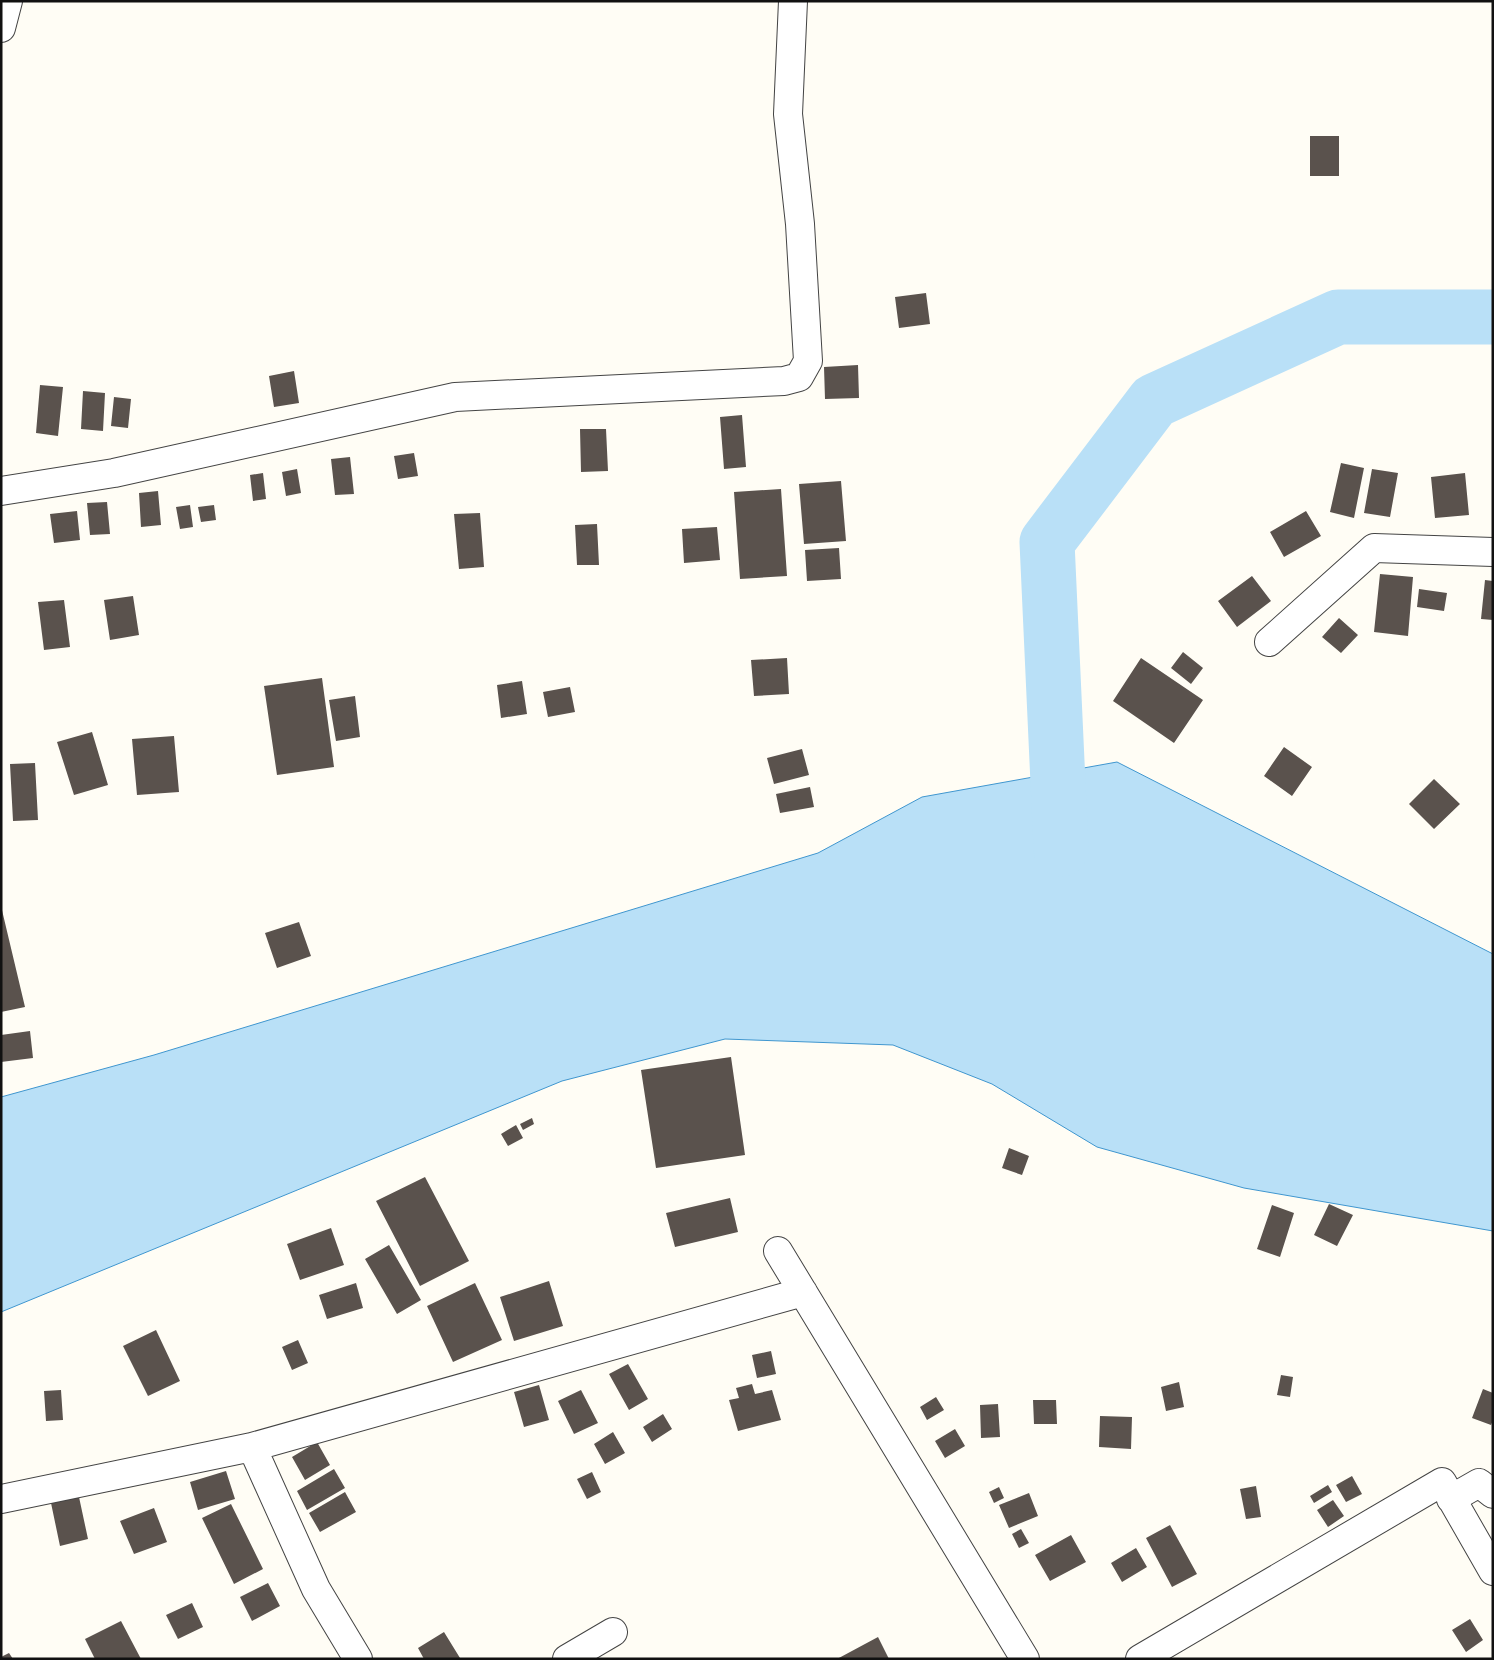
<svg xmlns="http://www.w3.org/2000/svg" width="1494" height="1660" viewBox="0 0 1494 1660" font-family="Spectral,serif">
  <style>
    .water { fill: #b9e0f7; stroke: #3f96cf }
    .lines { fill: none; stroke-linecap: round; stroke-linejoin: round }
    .river { stroke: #b9e0f7; stroke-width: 55 }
    .building { fill: #5a524d }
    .minor-casing { stroke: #444; stroke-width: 30 }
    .minor { stroke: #fff; stroke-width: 28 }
  </style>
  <rect width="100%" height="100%" fill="#fffdf5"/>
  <!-- water -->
  <path class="water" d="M 1117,762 L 1493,954 L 1493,1231 L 1244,1188 L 1097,1147 L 992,1084 L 893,1045 L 725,1039 L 562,1081 L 1,1312 L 1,1097 L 154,1055 L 818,853 L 922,797 Z"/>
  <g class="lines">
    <!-- river -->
    <path class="river" d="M 1061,849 L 1047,542 L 1154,401 L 1338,317 L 1493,317"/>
  </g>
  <!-- building -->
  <path class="building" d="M 1310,136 L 1339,136 L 1339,176 L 1310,176 Z
    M 926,293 L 930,324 L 899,328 L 895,297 Z
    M 858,365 L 859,398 L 825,399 L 824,367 Z
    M 294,371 L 299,403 L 274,407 L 269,376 Z
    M 40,385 L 63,387 L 58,436 L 36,433 Z
    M 83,391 L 105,393 L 103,431 L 81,429 Z
    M 114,397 L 131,399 L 128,428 L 111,426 Z
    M 742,415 L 746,467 L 724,469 L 720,417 Z
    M 580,429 L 606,429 L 608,471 L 581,472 Z
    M 414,453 L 418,476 L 398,479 L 394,456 Z
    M 350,457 L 354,494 L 335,495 L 331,459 Z
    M 1341,463 L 1364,468 L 1354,518 L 1330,512 Z
    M 297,469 L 301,493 L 286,496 L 282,472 Z
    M 1372,469 L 1398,473 L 1390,517 L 1364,513 Z
    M 263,473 L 266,499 L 253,501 L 250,475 Z
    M 1465,473 L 1469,515 L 1435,518 L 1431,477 Z
    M 841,481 L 846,541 L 804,544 L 799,484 Z
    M 781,489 L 787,576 L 740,579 L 734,492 Z
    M 158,491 L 161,525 L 141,527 L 139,493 Z
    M 107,502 L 110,534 L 90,535 L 87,503 Z
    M 190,505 L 193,527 L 180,529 L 176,507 Z
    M 214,505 L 216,520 L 201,522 L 198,507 Z
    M 77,511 L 80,540 L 54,543 L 50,514 Z
    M 1306,511 L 1321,536 L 1284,557 L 1270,532 Z
    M 480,513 L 484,567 L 459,569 L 454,514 Z
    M 597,524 L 599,565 L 577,565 L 575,525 Z
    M 717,527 L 720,560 L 684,563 L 682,529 Z
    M 839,548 L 841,579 L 807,581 L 805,550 Z
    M 1380,574 L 1413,577 L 1408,636 L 1374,632 Z
    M 1252,576 L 1271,601 L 1237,627 L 1218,601 Z
    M 1485,580 L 1493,581 L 1493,620 L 1481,619 Z
    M 1419,589 L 1447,593 L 1444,611 L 1417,607 Z
    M 133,596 L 139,635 L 110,640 L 104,600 Z
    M 64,600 L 70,647 L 44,650 L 38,602 Z
    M 1339,618 L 1358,635 L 1341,653 L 1322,637 Z
    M 1183,652 L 1203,668 L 1191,684 L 1171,668 Z
    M 787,658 L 789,694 L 754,696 L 751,660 Z
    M 1141,658 L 1203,700 L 1174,743 L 1113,701 Z
    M 322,678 L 334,767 L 277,775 L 264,686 Z
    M 522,681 L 527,714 L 501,718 L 497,685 Z
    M 570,687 L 575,712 L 548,717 L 543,692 Z
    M 355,696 L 360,737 L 336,741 L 329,700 Z
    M 92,732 L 108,785 L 74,795 L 57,742 Z
    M 174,736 L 179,792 L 137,795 L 132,739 Z
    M 1284,747 L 1312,767 L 1292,796 L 1264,776 Z
    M 802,749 L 809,775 L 774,784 L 767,758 Z
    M 35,763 L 38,820 L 13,821 L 10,764 Z
    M 1434,779 L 1460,804 L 1434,829 L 1409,804 Z
    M 810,787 L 814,807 L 780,813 L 776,794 Z
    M 1,906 L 25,1007 L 1,1012 Z
    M 299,922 L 311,956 L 277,968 L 265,933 Z
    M 30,1031 L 33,1058 L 1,1062 L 1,1035 Z
    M 731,1057 L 745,1155 L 656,1168 L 641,1070 Z
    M 532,1118 L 534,1124 L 523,1130 L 520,1124 Z
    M 516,1125 L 523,1138 L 508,1146 L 501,1134 Z
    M 1009,1148 L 1029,1156 L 1022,1175 L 1002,1168 Z
    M 425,1177 L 469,1261 L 420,1286 L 376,1201 Z
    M 730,1198 L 738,1232 L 675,1247 L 666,1213 Z
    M 1329,1204 L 1353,1215 L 1337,1246 L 1314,1235 Z
    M 1272,1205 L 1294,1213 L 1280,1257 L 1257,1249 Z
    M 331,1228 L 344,1265 L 300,1280 L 287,1244 Z
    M 389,1245 L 421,1300 L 397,1314 L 365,1259 Z
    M 549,1281 L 563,1326 L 514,1341 L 500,1297 Z
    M 356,1283 L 363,1308 L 327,1319 L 319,1295 Z
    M 475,1283 L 502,1340 L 453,1362 L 427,1306 Z
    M 156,1330 L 180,1381 L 148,1396 L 123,1346 Z
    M 298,1340 L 308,1363 L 292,1370 L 282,1347 Z
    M 771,1351 L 776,1374 L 757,1378 L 752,1355 Z
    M 628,1364 L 648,1399 L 629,1410 L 609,1374 Z
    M 1281,1375 L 1293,1377 L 1290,1397 L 1277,1395 Z
    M 1179,1382 L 1184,1407 L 1166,1411 L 1161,1387 Z
    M 752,1384 L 755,1394 L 772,1390 L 781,1420 L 738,1431 L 729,1400 L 739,1398 L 736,1388 Z
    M 539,1385 L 549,1420 L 524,1427 L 514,1392 Z
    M 1483,1389 L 1493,1393 L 1493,1420 L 1491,1425 L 1472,1418 Z
    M 61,1390 L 63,1420 L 46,1421 L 44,1391 Z
    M 581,1390 L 598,1423 L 574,1434 L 558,1401 Z
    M 936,1397 L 944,1410 L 927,1420 L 920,1407 Z
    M 1033,1400 L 1056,1400 L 1057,1424 L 1034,1424 Z
    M 998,1404 L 1000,1437 L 981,1438 L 980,1405 Z
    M 663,1414 L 672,1429 L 652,1442 L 643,1427 Z
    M 1100,1416 L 1132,1417 L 1131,1449 L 1099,1447 Z
    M 955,1429 L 965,1446 L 945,1458 L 935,1441 Z
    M 613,1432 L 625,1453 L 605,1464 L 594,1444 Z
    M 317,1442 L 330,1465 L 305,1480 L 292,1457 Z
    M 334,1469 L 345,1488 L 307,1510 L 297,1491 Z
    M 226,1471 L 235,1499 L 198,1510 L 190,1482 Z
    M 592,1472 L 601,1492 L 587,1499 L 577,1479 Z
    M 1352,1476 L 1362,1494 L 1346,1502 L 1336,1485 Z
    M 1328,1485 L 1332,1492 L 1314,1503 L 1310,1496 Z
    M 1256,1486 L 1261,1517 L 1246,1519 L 1240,1489 Z
    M 999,1487 L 1004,1498 L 994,1503 L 989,1492 Z
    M 345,1492 L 356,1512 L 320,1532 L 309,1513 Z
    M 1029,1493 L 1038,1516 L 1009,1528 L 999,1505 Z
    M 79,1497 L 88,1539 L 60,1546 L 51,1503 Z
    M 1333,1500 L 1344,1516 L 1328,1527 L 1317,1510 Z
    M 231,1504 L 263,1569 L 234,1584 L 202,1518 Z
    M 154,1508 L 167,1542 L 134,1554 L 120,1521 Z
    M 1170,1525 L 1197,1574 L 1172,1587 L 1146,1538 Z
    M 1021,1529 L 1029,1543 L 1019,1548 L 1012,1534 Z
    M 1071,1535 L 1086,1562 L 1050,1581 L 1035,1555 Z
    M 1136,1548 L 1147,1567 L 1122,1582 L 1111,1563 Z
    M 268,1583 L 280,1606 L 252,1621 L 240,1597 Z
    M 192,1603 L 203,1627 L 178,1639 L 166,1615 Z
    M 1470,1619 L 1483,1640 L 1466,1652 L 1452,1630 Z
    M 121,1621 L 141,1659 L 95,1659 L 85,1639 Z
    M 444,1632 L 460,1658 L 424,1659 L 418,1648 Z
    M 878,1637 L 889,1659 L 837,1659 Z
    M 9,1653 L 13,1659 L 1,1659 L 1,1657 Z"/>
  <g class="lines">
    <defs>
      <path id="minor" d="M 1,28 L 8,1
        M 1,491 L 114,473 L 455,397 L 784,381 L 799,377 L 808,361 L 800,224 L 788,114 L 793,1
        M 1269,642 L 1374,548 L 1493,552
        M 778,1251 L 1025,1659
        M 252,1447 L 316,1589 L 358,1659
        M 1,1499 L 252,1447 L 803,1292
        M 1451,1499 L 1479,1483 L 1493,1494
        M 567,1659 L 613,1632
        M 1140,1659 L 1442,1482 L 1493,1571"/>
    </defs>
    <!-- minor casing -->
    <use href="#minor" class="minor-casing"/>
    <!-- minor -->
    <use href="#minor" class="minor"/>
  </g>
  <!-- border -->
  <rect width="1494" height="1660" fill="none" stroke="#111111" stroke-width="5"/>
</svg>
